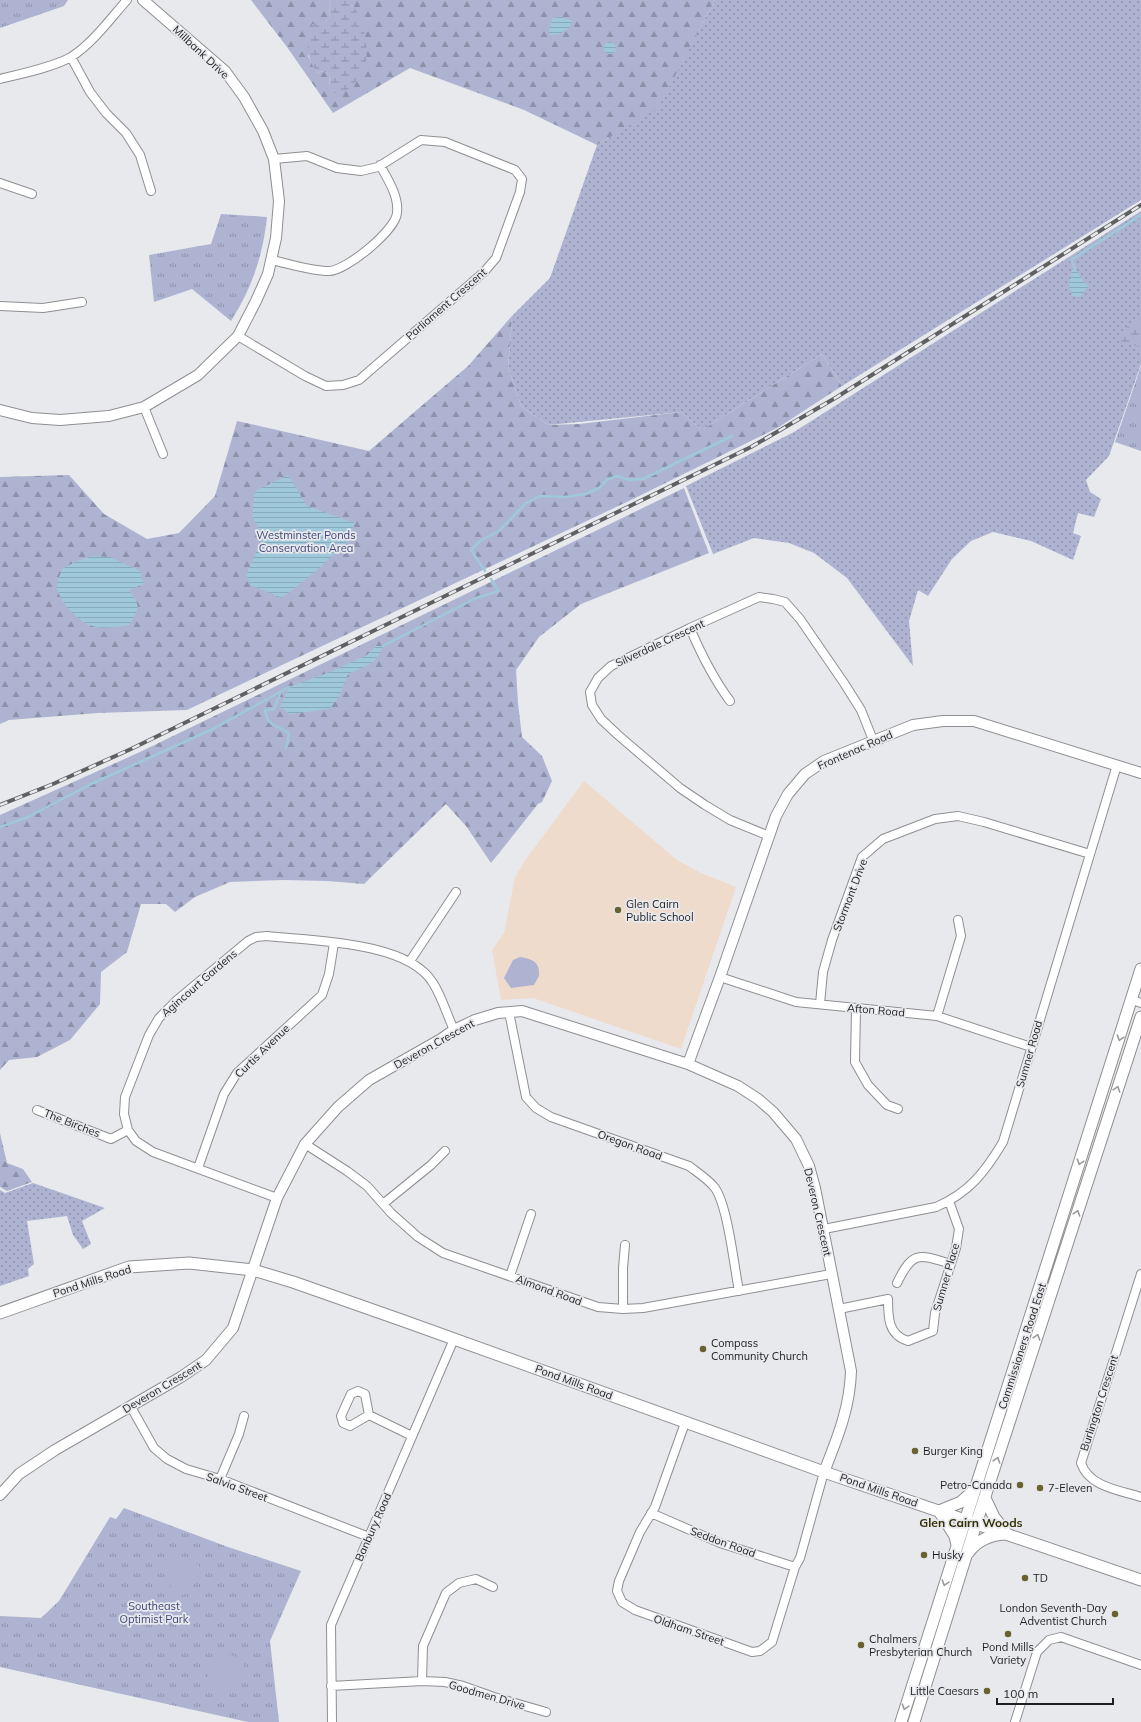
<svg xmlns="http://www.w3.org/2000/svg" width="1141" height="1722" viewBox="0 0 1141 1722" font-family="Mulish,sans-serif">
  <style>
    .education { fill: #efdbcc }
    .grass { fill: url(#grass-dots) }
    .forest { fill: url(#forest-firs) }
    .wetland { fill: url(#wetland-marsh) }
    .park { fill: url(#park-tufts) }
    .pitch { fill: #aeb3d2 }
    .water { fill: url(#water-rules) }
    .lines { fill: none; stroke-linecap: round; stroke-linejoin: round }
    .stream { stroke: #9fc8db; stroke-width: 2.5 }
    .minor-casing { stroke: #8e8f92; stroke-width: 10 }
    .tertiary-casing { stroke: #8e8f92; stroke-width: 12 }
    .secondary-casing { stroke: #8e8f92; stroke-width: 13 }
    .minor { stroke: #fff; stroke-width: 8 }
    .tertiary { stroke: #fff; stroke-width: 10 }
    .secondary { stroke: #fff; stroke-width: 11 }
    .rail-casing { stroke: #5f6062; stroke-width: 4 }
    .rail { stroke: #e8e9ed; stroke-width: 2.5; stroke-dasharray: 8; stroke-linecap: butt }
    .oneway { stroke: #9a9a9b }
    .poi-dot { fill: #68622f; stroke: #e8e9ed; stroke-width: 1.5 }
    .labels { text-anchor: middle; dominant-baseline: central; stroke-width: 3.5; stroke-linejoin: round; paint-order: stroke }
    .street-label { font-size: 11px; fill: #1f1f21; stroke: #e8e9ed }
    .park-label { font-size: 11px; fill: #414778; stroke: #e8e9ed }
    .poi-label { font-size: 11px; fill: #1f1f21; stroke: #e8e9ed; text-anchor: start }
    .neighbourhood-label { font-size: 12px; font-weight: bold; fill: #342f04; stroke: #e8e9ed }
  </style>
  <defs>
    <pattern id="grass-dots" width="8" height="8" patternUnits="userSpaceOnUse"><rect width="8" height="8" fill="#aeb3d2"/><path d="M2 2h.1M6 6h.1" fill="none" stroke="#8d91aa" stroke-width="1.8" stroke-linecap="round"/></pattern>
    <pattern id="forest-firs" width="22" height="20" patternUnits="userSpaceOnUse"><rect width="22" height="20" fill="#aeb3d2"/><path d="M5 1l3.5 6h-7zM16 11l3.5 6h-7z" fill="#8d91aa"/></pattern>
    <pattern id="wetland-marsh" width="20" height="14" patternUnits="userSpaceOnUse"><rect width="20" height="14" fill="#aeb3d2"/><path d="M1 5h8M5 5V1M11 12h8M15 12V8" fill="none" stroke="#8d91aa"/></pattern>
    <pattern id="park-tufts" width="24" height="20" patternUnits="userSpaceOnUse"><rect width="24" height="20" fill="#aeb3d2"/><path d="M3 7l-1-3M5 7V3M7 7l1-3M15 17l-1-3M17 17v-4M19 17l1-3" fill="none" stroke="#8d91aa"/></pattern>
    <pattern id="water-rules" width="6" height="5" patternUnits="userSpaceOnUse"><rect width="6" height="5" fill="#9fc8db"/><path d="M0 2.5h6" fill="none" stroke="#88abbc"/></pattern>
  </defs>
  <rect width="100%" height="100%" fill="#e8e9ed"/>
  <!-- education -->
  <path class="education" d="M 584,781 L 677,860 L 701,873 L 736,887 L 681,1049 L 533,998 L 501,1000 L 492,950 L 504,933 L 515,877 L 526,859 Z"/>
  <!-- grass -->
  <path class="grass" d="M 715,0 L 1141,0 L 1141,200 L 842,386 L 822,354 L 702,430 L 681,412 L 548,425 L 521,406 L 508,367 L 512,319 L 511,317 L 550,278 L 597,145 L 658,107 Z
    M 1141,211 L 1141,364 L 1109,456 L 1086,480 L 1090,492 L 1101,499 L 1094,517 L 1078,513 L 1073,533 L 1081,536 L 1073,560 L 1031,541 L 993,532 L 971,541 L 952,559 L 928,596 L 918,590 L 909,621 L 913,666 L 847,578 L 814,553 L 789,543 L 754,538 L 713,554 L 686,486 L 794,432 Z
    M 33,1183 L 105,1208 L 82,1221 L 91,1244 L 83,1249 L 73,1235 L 67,1216 L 27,1221 L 34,1264 L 28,1269 L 29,1276 L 0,1286 L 0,1190 L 5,1193 Z"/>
  <!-- forest -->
  <path class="forest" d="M 251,0 L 331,0 L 329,4 L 330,18 L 325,22 L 308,56 L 317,73 L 321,71 L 329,74 L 330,86 L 353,6 L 343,0 L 715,0 L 658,108 L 597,145 L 524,110 L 410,68 L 333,113 L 287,47 Z
    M 511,317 L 512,318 L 508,367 L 521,406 L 548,425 L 579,424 L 681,412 L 702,430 L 822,354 L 842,386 L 779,427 L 631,500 L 187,710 L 98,713 L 9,720 L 0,724 L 0,477 L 69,475 L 104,514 L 147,539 L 179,533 L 215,496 L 237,421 L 369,451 L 468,366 Z
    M 684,488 L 709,553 L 581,604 L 539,637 L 516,670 L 518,703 L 522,737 L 542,756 L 552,781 L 542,802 L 538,804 L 491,863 L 466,826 L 446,804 L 364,884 L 327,881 L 283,880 L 230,882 L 195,897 L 175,912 L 166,904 L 141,904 L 127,952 L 101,972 L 100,1004 L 70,1040 L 37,1057 L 9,1060 L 0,1070 L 0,815 L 140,752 Z
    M 0,1133 L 7,1163 L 23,1169 L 32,1182 L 7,1191 L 0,1187 Z"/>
  <!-- wetland -->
  <path class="wetland" d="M 331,0 C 335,0 340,0 344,0 C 364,7 371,52 364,69 C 361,76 350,90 343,92 C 340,93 337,93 334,93 L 330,86 L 329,74 L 321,71 L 317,73 C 305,54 306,45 312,24 L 325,22 L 330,18 L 329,4 Z
    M 1137,321 L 1141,321 L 1141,347 L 1120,341 L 1124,329 Z"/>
  <!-- park -->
  <path class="park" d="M 0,0 L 68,0 L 64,6 L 0,28 Z
    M 221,214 L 267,217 C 263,255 252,288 231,321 L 192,289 L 154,302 L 149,255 L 211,244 Z
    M 1141,366 L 1141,451 L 1115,442 Z
    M 124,1508 L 228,1547 L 301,1571 L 270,1641 L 279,1722 L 248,1722 L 0,1667 L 0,1616 L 41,1618 L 59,1601 L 110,1517 L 116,1519 Z"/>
  <!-- pitch -->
  <path class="pitch" d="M 520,957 C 533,959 540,962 539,976 L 534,985 L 511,988 L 504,978 L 513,960 Z
    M 175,1555 L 179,1555 L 199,1565 L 201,1572 L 189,1593 L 181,1595 L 174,1591 L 164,1576 L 166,1565 Z
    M 223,1653 C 231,1655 241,1657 244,1665 L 237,1691 L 231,1693 L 209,1683 C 205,1667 210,1660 223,1653 Z"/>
  <!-- water -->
  <path class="water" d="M 560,16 L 572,21 L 569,28 L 559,34 L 550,35 L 549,30 L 552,19 Z
    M604 48a6 6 0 1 1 12 0a6 6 0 1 1-12 0Z
    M 1075,268 L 1083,281 L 1089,286 L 1079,298 L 1072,295 L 1069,285 L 1072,270 Z
    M 288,475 L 307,506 L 355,523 L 347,542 L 316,571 L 282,598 L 251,585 L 246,575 L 263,537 L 252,516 L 255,491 Z
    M 93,556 L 110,557 L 140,571 L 144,584 L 129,590 C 141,607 140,608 129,625 C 117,627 104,629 92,626 C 78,622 56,599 57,584 C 57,579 61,574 62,569 L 77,561 Z
    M 376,646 L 383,646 C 376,666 366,665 348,674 L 339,697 L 329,709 L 291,714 L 280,707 L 289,687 L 330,672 L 367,655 Z"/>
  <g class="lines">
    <!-- stream -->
    <path class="stream" d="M 1075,268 L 1071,260 L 1141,215
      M 485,571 L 471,550 L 480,541 L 499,531 L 526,503 L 540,496 L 565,497 L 586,494 L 599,488 L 607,480 L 617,476 L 629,480 L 643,479 L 732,436
      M 383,646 L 476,598 L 499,591 L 491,579
      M 281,691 L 274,709 L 265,710 C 268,730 278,723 289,734 L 286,748
      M 0,827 L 28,817 L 91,784 L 213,729 L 289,687"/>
    <defs>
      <path id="minor" d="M 71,57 L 90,92 L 106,113 L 126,133 L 140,155 L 151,191
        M 0,79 C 20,74 54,67 71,57 C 93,43 110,19 127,0
        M 0,183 L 32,194
        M 272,260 C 290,264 311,271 329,271 C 346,271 396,230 397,213 C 399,196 388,180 380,165
        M 0,306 L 43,308 L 82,302
        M 238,336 L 305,376 L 326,386 L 343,385 L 359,380 L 484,272 L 496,258 L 520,192 L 522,179 L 515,170 L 445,142 L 421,140 L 378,167 L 361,171 L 337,168 L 307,156 L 274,159
        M 144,407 L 163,454
        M 690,628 C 701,654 713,678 730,701
        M 769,836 L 730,820 L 705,805 L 680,788 L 618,735 L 601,719 L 592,705 L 590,692 L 598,678 L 611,666 L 690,628 L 759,597 L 773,599 L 785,602 L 800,619 L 844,683 L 861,710 L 873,740
        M 410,961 L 456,892
        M 720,977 L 796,1002 L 937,1016 L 1031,1047
        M 1132,1000 L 1141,1003
        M 820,1004 L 823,972 L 832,940 L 862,857 L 883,839 L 935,819 L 958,816 L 984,822 L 1090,854
        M 856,1009 L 855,1062 L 868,1085 L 887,1105 L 898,1109
        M 509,1012 L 526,1097 L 536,1108 L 551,1117 L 689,1166 C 698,1173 708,1179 715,1188 C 728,1207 734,1266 739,1291
        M 937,1016 L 961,936 L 958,920
        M 37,1110 L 111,1139 L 128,1130
        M 305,1144 L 347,1171 L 367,1186 L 391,1213 L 418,1237 L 443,1253 L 598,1307 L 623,1309 L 643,1308 L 831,1274
        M 198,1168 L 224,1094 L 237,1073 L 322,995 L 329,974 L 334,943
        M 277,1198 L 153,1152 L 136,1141 L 128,1130 L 124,1114 L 125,1097 L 149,1035 L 159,1018 L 177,1000 L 248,941 L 256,937 L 267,936 C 312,941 408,941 433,983 C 442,997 447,1015 454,1030
        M 383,1204 L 431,1165 L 445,1151
        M 824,1229 L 936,1207 C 969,1193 985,1172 1003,1142 L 1117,765
        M 1141,1274 L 1081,1463 C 1089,1487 1119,1490 1141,1497
        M 510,1276 L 531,1214
        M 897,1283 C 913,1250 919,1254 951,1264
        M 623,1309 L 623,1268 L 625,1245
        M 839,1309 L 888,1299 C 888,1317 888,1335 908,1341 L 933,1331 L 935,1313 L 956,1248 L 959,1229 L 949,1201
        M 131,1407 L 154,1448 L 167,1459 L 186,1469 L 220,1479 L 369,1537
        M 369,1415 L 350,1426 L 343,1423 L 341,1416 L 351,1394 L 358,1391 L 365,1394 L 369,1415 L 412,1436
        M 685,1423 L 655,1507 L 640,1532 L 619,1581 L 617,1591 L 622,1602 L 635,1610 L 752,1652 L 760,1651 L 772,1642 L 795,1567 L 800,1558 L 824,1472
        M 220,1479 L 239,1434 L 244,1416
        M 651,1513 L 720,1543 L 795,1567
        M 422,1681 L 423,1646 L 446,1593 L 459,1583 L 476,1579 L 493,1587
        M 331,1686 L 422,1681 L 445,1682 L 463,1686 L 494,1697 L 546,1712
        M 332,1722 L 331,1625 L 454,1339
        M 1015,1722 L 1037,1652 L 1049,1640 L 1061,1637 L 1141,1665"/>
      <path id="tertiary" d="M 0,410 L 32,418 L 60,420 L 109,416 L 144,407 L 198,375 L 238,336 L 256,301 L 268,274 L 276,238 L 279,201 L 274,159 L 263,131 L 244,97 L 225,71 L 143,0
        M 688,1064 L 720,977 L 776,816 L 788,794 L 805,774 L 824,761 L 913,725 L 943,721 L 974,721 L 1141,773
        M 0,1495 L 19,1474 L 55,1450 L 181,1377 L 206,1360 L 233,1328 L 277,1198 L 305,1144 L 338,1107 L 369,1080 L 441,1039 L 454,1030 L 475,1020 L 498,1013 L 522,1011 L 688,1064 L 738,1086 L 758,1099 L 773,1112 L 796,1139 L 809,1166 L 815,1188 L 851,1371 C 850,1408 837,1439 824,1472"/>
      <path id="secondary" d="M 0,1313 L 129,1267 L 189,1263 L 253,1270 L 293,1282 L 404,1321 L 824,1472 L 1141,1580
        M 985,1498 L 994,1517 L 1007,1534
        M 939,1511 L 961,1502 L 974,1490
        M 939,1511 L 955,1536 L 957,1545
        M 968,1553 C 977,1540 990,1535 1005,1534
        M 901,1722 L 1141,969
        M 914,1722 L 976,1524 L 1141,1017"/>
    </defs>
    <!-- minor casing -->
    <use href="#minor" class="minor-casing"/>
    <!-- tertiary casing -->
    <use href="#tertiary" class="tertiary-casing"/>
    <!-- secondary casing -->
    <use href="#secondary" class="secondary-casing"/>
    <!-- minor -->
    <use href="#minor" class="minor"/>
    <!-- tertiary -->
    <use href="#tertiary" class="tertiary"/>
    <!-- secondary -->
    <use href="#secondary" class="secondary"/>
    <defs>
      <path id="rail" d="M 0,805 L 53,784 L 131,749 L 751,447 L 837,397 L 1141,205"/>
    </defs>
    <!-- rail casing -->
    <use href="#rail" class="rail-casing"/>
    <!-- rail -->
    <use href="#rail" class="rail"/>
  </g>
  <!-- one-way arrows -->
  <defs><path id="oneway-chevron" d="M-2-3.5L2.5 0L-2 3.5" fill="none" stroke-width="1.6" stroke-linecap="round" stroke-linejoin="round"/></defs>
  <g class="oneway">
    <use href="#oneway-chevron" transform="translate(1120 1038) rotate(108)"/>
    <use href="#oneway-chevron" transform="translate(1117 1089) rotate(-72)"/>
    <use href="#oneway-chevron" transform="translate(1080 1162) rotate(108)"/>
    <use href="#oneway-chevron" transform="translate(1077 1213) rotate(-72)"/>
    <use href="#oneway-chevron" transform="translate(1037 1337) rotate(-72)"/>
    <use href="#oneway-chevron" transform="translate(997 1460) rotate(-72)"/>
    <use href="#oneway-chevron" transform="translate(945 1583) rotate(108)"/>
    <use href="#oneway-chevron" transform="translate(905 1707) rotate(108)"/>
  </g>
  <!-- markers -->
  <g class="poi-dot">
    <circle cx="618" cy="910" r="4"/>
    <circle cx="703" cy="1349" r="4"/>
    <circle cx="915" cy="1451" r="4"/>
    <circle cx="1020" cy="1485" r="4"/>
    <circle cx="1040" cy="1488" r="4"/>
    <circle cx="924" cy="1555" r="4"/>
    <circle cx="1025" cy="1578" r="4"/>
    <circle cx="1115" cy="1614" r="4"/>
    <circle cx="1008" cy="1634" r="4"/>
    <circle cx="861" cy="1645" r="4"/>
    <circle cx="987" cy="1691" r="4"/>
  </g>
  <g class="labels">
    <!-- street labels -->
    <g class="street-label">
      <text transform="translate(201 52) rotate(43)">Millbank Drive</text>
      <text transform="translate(446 304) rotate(-41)">Parliament Crescent</text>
      <text transform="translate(660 643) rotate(-25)">Silverdale Crescent</text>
      <text transform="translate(855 750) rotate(-24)">Frontenac Road</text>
      <text transform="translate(850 895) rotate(-69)">Stormont Drive</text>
      <text transform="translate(199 983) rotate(-41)">Agincourt Gardens</text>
      <text transform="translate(876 1010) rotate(5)">Afton Road</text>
      <text transform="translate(434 1044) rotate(-29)">Deveron Crescent</text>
      <text transform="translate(262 1051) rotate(-44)">Curtis Avenue</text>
      <text transform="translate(1029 1054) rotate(-74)">Sumner Road</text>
      <text transform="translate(72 1123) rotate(21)">The Birches</text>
      <text transform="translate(630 1145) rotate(20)">Oregon Road</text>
      <text transform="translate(818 1212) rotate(77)">Deveron Crescent</text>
      <text transform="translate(946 1277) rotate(-74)">Sumner Place</text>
      <text transform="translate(92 1281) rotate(-18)">Pond Mills Road</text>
      <text transform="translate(549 1290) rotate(20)">Almond Road</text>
      <text transform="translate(1022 1346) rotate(-72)">Commissioners Road East</text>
      <text transform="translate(574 1382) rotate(20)">Pond Mills Road</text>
      <text transform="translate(162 1387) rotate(-31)">Deveron Crescent</text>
      <text transform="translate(1099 1403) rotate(-72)">Burlington Crescent</text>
      <text transform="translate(237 1487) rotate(20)">Salvia Street</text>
      <text transform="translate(879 1490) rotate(19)">Pond Mills Road</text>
      <text transform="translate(373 1527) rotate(-66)">Banbury Road</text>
      <text transform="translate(723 1542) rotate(20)">Seddon Road</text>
      <text transform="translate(689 1630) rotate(19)">Oldham Street</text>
      <text transform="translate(487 1695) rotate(16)">Goodmen Drive</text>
    </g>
    <!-- park labels -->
    <g class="park-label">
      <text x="306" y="535">Westminster Ponds<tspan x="306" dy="13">Conservation Area</tspan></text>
      <text x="154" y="1606">Southeast<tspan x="154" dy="13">Optimist Park</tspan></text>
    </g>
    <!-- poi labels -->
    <g class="poi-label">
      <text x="626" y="904">Glen Cairn<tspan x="626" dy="13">Public School</tspan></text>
      <text x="711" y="1343">Compass<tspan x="711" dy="13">Community Church</tspan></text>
      <text x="923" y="1451">Burger King</text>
      <text x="1012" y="1485" text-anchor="end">Petro-Canada</text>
      <text x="1048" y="1488">7-Eleven</text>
      <text x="932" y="1555">Husky</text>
      <text x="1033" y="1578">TD</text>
      <text x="1107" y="1608" text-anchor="end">London Seventh-Day<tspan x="1107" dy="13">Adventist Church</tspan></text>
      <text x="869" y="1639">Chalmers<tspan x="869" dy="13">Presbyterian Church</tspan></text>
      <text x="1008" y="1647" text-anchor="middle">Pond Mills<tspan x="1008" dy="13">Variety</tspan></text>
      <text x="979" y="1691" text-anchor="end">Little Caesars</text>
    </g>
    <!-- neighbourhood labels -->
    <g class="neighbourhood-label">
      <text x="971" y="1522">Glen Cairn Woods</text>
    </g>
  </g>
  <!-- scale -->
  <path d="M997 1698v6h116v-6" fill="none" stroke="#1f1f21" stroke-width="2"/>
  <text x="1003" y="1698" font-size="12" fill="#1f1f21" stroke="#e8e9ed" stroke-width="3" paint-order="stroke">100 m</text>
</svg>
